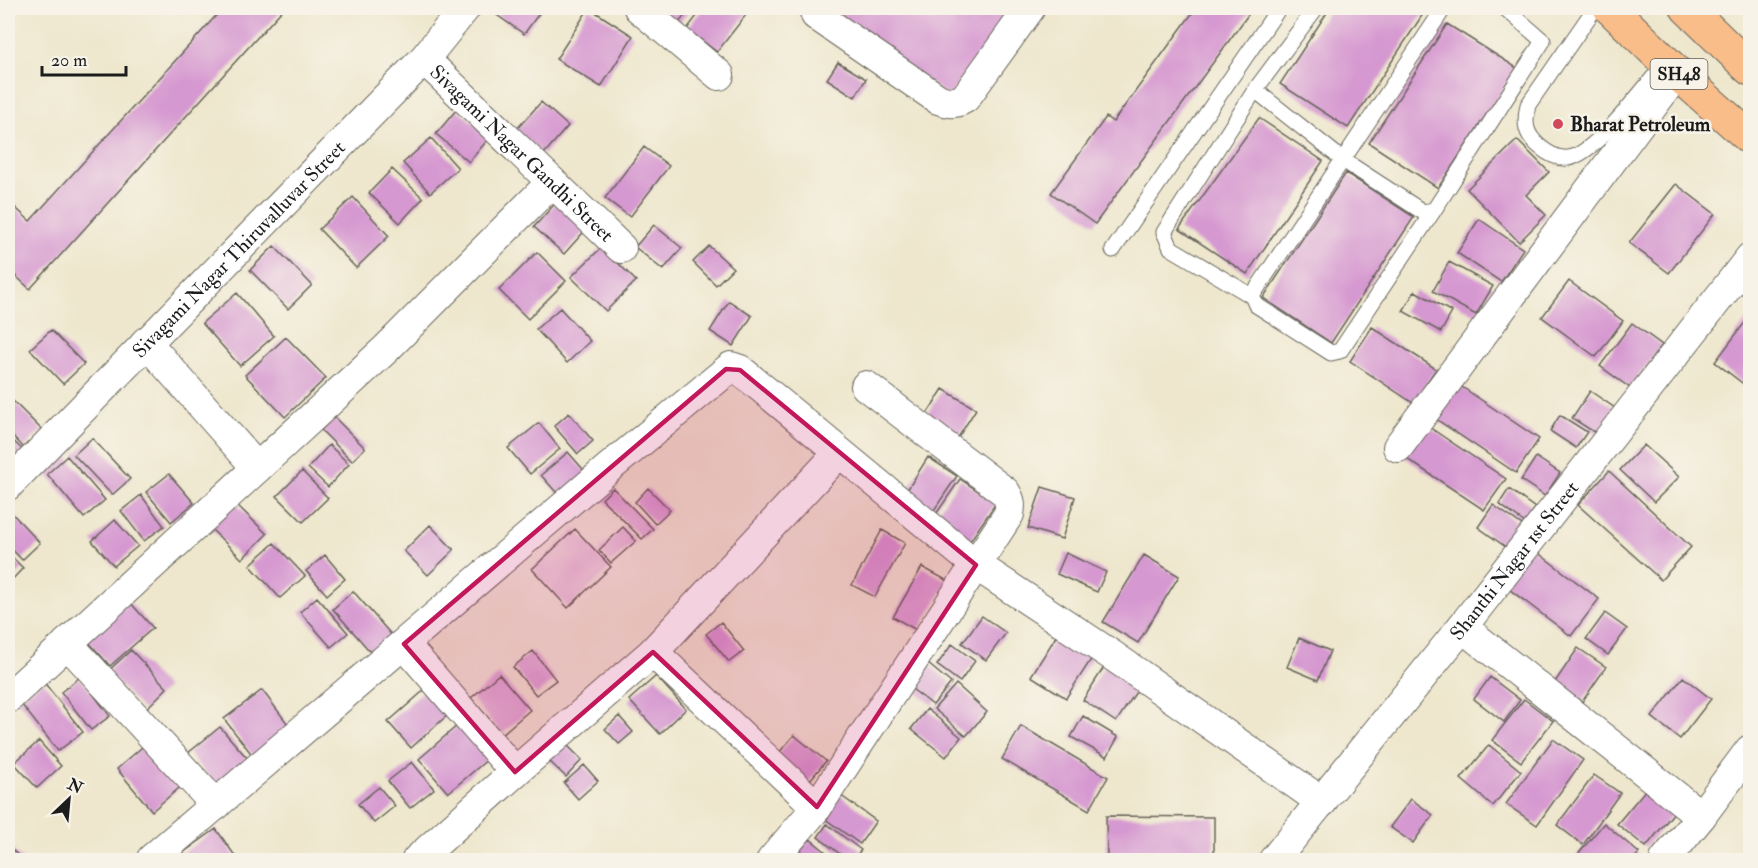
<svg xmlns="http://www.w3.org/2000/svg" width="1758" height="868" viewBox="0 0 1758 868" font-family="'IM FELL Double Pica',serif">
  <style>
    .building { fill: #d698d0 }
    .lines { fill: none; stroke-linecap: round; stroke-linejoin: round }
    .lane-casing { stroke: #66635a; stroke-width: 17 }
    .street-casing { stroke: #66635a; stroke-width: 32 }
    .primary-casing { stroke: #66635a; stroke-width: 35 }
    .lane { stroke: #fff; stroke-width: 15 }
    .street { stroke: #fff; stroke-width: 30 }
    .primary { stroke: #f8bd89; stroke-width: 33 }
    .marked { fill: #c2185b; fill-opacity: 0.2; stroke: #c2185b; stroke-width: 4.5; stroke-linejoin: round }
    .poi-dot { fill: #d1495b; stroke: #f7f3e8; stroke-width: 2 }
    .labels { text-anchor: middle; dominant-baseline: central; stroke-width: 5; stroke-linejoin: round; paint-order: stroke }
    .shield { fill: #f7f3e8; stroke: #5e5c59; stroke-width: 1.5 }
    .shield-label { font-size: 18px; font-weight: bold; fill: #1c1c1c }
    .poi-label { font-size: 20px; font-weight: bold; fill: #1c1c1c; stroke: #f7f3e8; text-anchor: start }
    .street-label { font-size: 20px; fill: #1c1c1c; stroke: #f7f3e8 }
  </style>
  <rect width="100%" height="100%" fill="#f7f3e8"/>
  <filter id="ink" filterUnits="userSpaceOnUse"><feTurbulence type="fractalNoise" baseFrequency=".0167" numOctaves="2"/><feDisplacementMap in="SourceGraphic" scale="12" xChannelSelector="R" yChannelSelector="G"/><feConvolveMatrix kernelMatrix="1 2 1 2 8 2 1 2 1" color-interpolation-filters="sRGB"/></filter>
  <filter id="wash" filterUnits="userSpaceOnUse"><feTurbulence type="fractalNoise" baseFrequency=".008" numOctaves="4" result="noise"/><feDisplacementMap in="SourceGraphic" scale="24" xChannelSelector="R" yChannelSelector="G"/><feGaussianBlur stdDeviation="1.35" result="paint"/><feColorMatrix in="noise" values="0 0 0 0 0 0 0 0 0 0 0 0 0 0 0 0 0 1.4 0 .05"/><feComposite in="paint" operator="in"/></filter>
  <g filter="url(#wash)">
    <rect width="100%" height="100%" fill="#eee7cd"/>
    <g id="blocks">
      <!-- building -->
      <path class="building" d="M 223,8 L 284,8 L 30,289 L 8,269 L 8,201 L 30,221 Z
        M 493,8 L 543,8 L 524,34 L 491,11 Z
        M 589,8 L 633,36 L 601,87 L 556,59 Z
        M 657,8 L 691,8 L 678,24 Z
        M 703,8 L 744,8 L 749,11 L 717,52 L 687,29 Z
        M 826,8 L 999,8 L 1009,15 L 949,97 Z
        M 1196,8 L 1253,8 L 1095,224 L 1051,193 L 1106,117 L 1113,122 Z
        M 1330,8 L 1427,8 L 1348,128 L 1280,84 Z
        M 1447,24 L 1517,68 L 1438,188 L 1369,143 Z
        M 838,62 L 866,79 L 855,97 L 827,79 Z
        M 541,102 L 568,126 L 543,155 L 515,131 Z
        M 457,109 L 490,137 L 469,162 L 436,134 Z
        M 1259,118 L 1323,161 L 1247,274 L 1179,229 Z
        M 431,138 L 458,168 L 430,193 L 403,163 Z
        M 1517,140 L 1549,172 L 1526,195 L 1546,215 L 1519,242 L 1467,189 Z
        M 644,147 L 669,166 L 630,217 L 605,198 Z
        M 392,169 L 423,198 L 400,223 L 369,193 Z
        M 1346,173 L 1414,217 L 1331,343 L 1263,298 Z
        M 1676,184 L 1715,214 L 1669,273 L 1629,243 Z
        M 353,197 L 389,236 L 356,268 L 319,229 Z
        M 560,198 L 590,225 L 564,254 L 534,227 Z
        M 1479,219 L 1523,249 L 1501,282 L 1457,253 Z
        M 654,225 L 682,248 L 663,270 L 635,247 Z
        M 274,246 L 312,285 L 288,309 L 250,270 Z
        M 709,246 L 733,268 L 716,285 L 693,262 Z
        M 602,247 L 636,281 L 606,311 L 571,277 Z
        M 537,252 L 566,281 L 528,319 L 499,290 Z
        M 1449,262 L 1493,286 L 1476,315 L 1433,291 Z
        M 1569,281 L 1623,321 L 1596,357 L 1542,317 Z
        M 1415,291 L 1452,312 L 1441,332 L 1403,311 Z
        M 237,293 L 274,336 L 240,366 L 202,323 Z
        M 729,301 L 752,316 L 733,346 L 710,331 Z
        M 560,308 L 590,341 L 567,363 L 536,329 Z
        M 1746,321 L 1750,324 L 1750,389 L 1715,362 Z
        M 1632,323 L 1662,345 L 1630,388 L 1600,366 Z
        M 1372,327 L 1436,369 L 1413,403 L 1350,361 Z
        M 51,330 L 84,364 L 63,384 L 30,349 Z
        M 286,337 L 326,378 L 285,417 L 245,375 Z
        M 1459,385 L 1539,439 L 1516,473 L 1436,419 Z
        M 943,389 L 976,409 L 956,441 L 923,420 Z
        M 1590,391 L 1615,408 L 1597,434 L 1572,418 Z
        M 12,400 L 42,430 L 24,448 L 8,431 L 8,404 Z
        M 569,413 L 593,441 L 578,454 L 554,426 Z
        M 1560,415 L 1587,432 L 1576,448 L 1550,431 Z
        M 334,417 L 365,448 L 352,461 L 321,430 Z
        M 539,423 L 560,449 L 530,474 L 508,448 Z
        M 1426,425 L 1506,479 L 1484,510 L 1404,457 Z
        M 8,436 L 25,452 L 8,470 Z
        M 92,438 L 130,479 L 112,495 L 74,455 Z
        M 329,445 L 349,464 L 328,487 L 308,468 Z
        M 1644,445 L 1679,477 L 1654,502 L 1620,470 Z
        M 568,452 L 589,476 L 562,499 L 541,475 Z
        M 67,456 L 105,500 L 84,518 L 47,474 Z
        M 928,457 L 957,476 L 932,513 L 904,495 Z
        M 1536,457 L 1560,473 L 1545,496 L 1521,480 Z
        M 302,471 L 328,498 L 303,522 L 277,496 Z
        M 1609,471 L 1691,547 L 1661,580 L 1578,505 Z
        M 169,474 L 194,503 L 171,522 L 146,492 Z
        M 960,479 L 996,503 L 966,547 L 930,523 Z
        M 1042,487 L 1075,497 L 1062,539 L 1028,528 Z
        M 613,488 L 653,529 L 642,539 L 602,499 Z
        M 648,488 L 670,510 L 655,524 L 635,502 Z
        M 1509,489 L 1535,508 L 1525,523 L 1499,504 Z
        M 141,495 L 164,526 L 144,541 L 121,511 Z
        M 235,503 L 267,534 L 242,559 L 210,528 Z
        M 1493,505 L 1525,527 L 1510,550 L 1478,527 Z
        M 8,509 L 40,543 L 22,560 L 8,545 Z
        M 115,520 L 138,546 L 114,566 L 92,541 Z
        M 430,525 L 454,550 L 428,575 L 404,551 Z
        M 623,527 L 636,541 L 611,563 L 599,550 Z
        M 575,529 L 611,567 L 568,608 L 532,569 Z
        M 882,530 L 905,543 L 875,597 L 852,585 Z
        M 274,543 L 305,576 L 280,598 L 250,565 Z
        M 1529,546 L 1599,599 L 1571,636 L 1501,583 Z
        M 8,553 L 23,568 L 9,583 L 8,582 Z
        M 1066,553 L 1106,572 L 1097,592 L 1057,574 Z
        M 325,555 L 345,579 L 327,595 L 306,571 Z
        M 1144,555 L 1179,576 L 1138,643 L 1103,622 Z
        M 922,567 L 948,581 L 918,631 L 893,617 Z
        M 353,591 L 394,638 L 374,656 L 333,609 Z
        M 317,597 L 348,633 L 331,647 L 300,612 Z
        M 129,601 L 153,628 L 110,666 L 86,639 Z
        M 1605,613 L 1627,629 L 1608,655 L 1586,639 Z
        M 982,616 L 1006,633 L 986,660 L 962,643 Z
        M 721,622 L 744,651 L 729,662 L 706,634 Z
        M 1057,635 L 1092,658 L 1066,698 L 1031,676 Z
        M 1299,638 L 1330,651 L 1318,680 L 1287,667 Z
        M 952,644 L 975,661 L 960,682 L 937,665 Z
        M 1578,648 L 1606,667 L 1582,702 L 1555,682 Z
        M 131,650 L 167,688 L 144,711 L 107,672 Z
        M 533,651 L 556,680 L 536,695 L 513,667 Z
        M 927,663 L 951,683 L 933,705 L 908,686 Z
        M 1106,664 L 1140,686 L 1116,722 L 1083,700 Z
        M 499,674 L 530,710 L 502,734 L 471,698 Z
        M 656,676 L 686,709 L 660,734 L 629,700 Z
        M 80,677 L 110,716 L 91,730 L 61,692 Z
        M 1490,677 L 1520,700 L 1504,722 L 1474,699 Z
        M 1683,677 L 1711,699 L 1680,739 L 1652,717 Z
        M 43,681 L 83,732 L 58,751 L 18,700 Z
        M 956,684 L 987,712 L 966,736 L 934,709 Z
        M 429,686 L 452,711 L 411,748 L 388,722 Z
        M 262,690 L 294,732 L 257,761 L 224,719 Z
        M 1524,699 L 1553,721 L 1521,762 L 1492,740 Z
        M 927,709 L 961,737 L 946,757 L 911,729 Z
        M 619,716 L 633,732 L 619,744 L 605,729 Z
        M 1083,716 L 1118,737 L 1107,757 L 1071,737 Z
        M 459,724 L 488,759 L 448,793 L 419,759 Z
        M 1021,726 L 1108,777 L 1089,810 L 1002,759 Z
        M 220,727 L 248,759 L 216,786 L 188,753 Z
        M 794,735 L 826,761 L 805,786 L 773,760 Z
        M 1553,739 L 1583,760 L 1537,825 L 1506,804 Z
        M 39,741 L 61,766 L 37,788 L 14,763 Z
        M 149,741 L 185,783 L 152,811 L 117,769 Z
        M 564,742 L 582,760 L 566,777 L 547,759 Z
        M 1489,745 L 1521,771 L 1493,806 L 1461,779 Z
        M 412,762 L 434,789 L 410,808 L 388,781 Z
        M 584,765 L 598,781 L 578,799 L 564,783 Z
        M 1594,775 L 1620,793 L 1583,845 L 1557,825 Z
        M 379,787 L 395,806 L 374,823 L 358,804 Z
        M 1647,788 L 1675,811 L 1646,847 L 1617,824 Z
        M 840,795 L 876,821 L 860,844 L 824,818 Z
        M 1411,799 L 1433,815 L 1413,843 L 1390,827 Z
        M 1106,816 L 1214,817 L 1214,860 L 1107,860 Z
        M 1604,823 L 1639,853 L 1633,860 L 1576,860 L 1574,859 Z
        M 827,824 L 861,850 L 852,860 L 848,860 L 818,837 Z
        M 216,829 L 238,860 L 184,860 L 180,855 Z
        M 810,839 L 836,860 L 798,860 L 794,858 Z
        M 9,847 L 23,860 L 8,860 Z"/>
    </g>
  </g>
  <g filter="url(#ink)">
    <use href="#blocks" fill-opacity="0" stroke="#66635a" stroke-width="1.5"/>
    <g class="lines">
      <defs>
        <path id="lane" d="M 1595,8 L 1528,105 C 1524,123 1525,134 1539,146 C 1547,153 1558,159 1568,158 C 1594,156 1648,83 1666,62
          M 1255,90 L 1343,160 L 1423,212 L 1434,210 L 1543,41 L 1505,8
          M 1434,210 L 1340,351 L 1331,353 L 1256,305 L 1252,296 L 1444,8
          M 1113,250 L 1279,8
          M 1252,296 L 1171,248 L 1164,232 L 1255,90 L 1316,8"/>
        <g id="street">
          <path d="M 639,8 L 719,75"/>
          <path d="M 814,8 L 816,15 L 938,99 C 949,103 955,104 965,98 L 1030,8"/>
          <path id="s1" d="M 424,59 L 621,248"/>
          <path d="M 146,342 L 257,468"/>
          <path d="M 1398,447 L 1677,73"/>
          <path id="s2" d="M 8,485 L 424,59 L 465,8"/>
          <path d="M 1462,627 L 1701,816"/>
          <path d="M 67,643 L 216,805"/>
          <path d="M 404,644 L 515,772 L 653,652 L 839,453"/>
          <path d="M 653,652 L 817,807"/>
          <path d="M 8,698 L 386,349 L 552,182"/>
          <path d="M 152,859 L 610,467 L 731,367 L 740,370 L 976,565 L 1113,656 L 1322,802"/>
          <path d="M 417,860 L 515,772"/>
          <path d="M 772,860 L 817,807 L 1009,514 C 1011,504 1010,500 1005,492 L 866,386"/>
          <path id="s3" d="M 1274,860 L 1462,627 L 1750,258"/>
          <path d="M 1665,860 L 1701,816 L 1750,750"/>
        </g>
        <path id="primary" d="M 1610,8 L 1677,73 L 1750,138
          M 1687,8 L 1750,69"/>
      </defs>
      <!-- lane casing -->
      <use href="#lane" class="lane-casing"/>
      <!-- street casing -->
      <use href="#street" class="street-casing"/>
      <!-- primary casing -->
      <use href="#primary" class="primary-casing"/>
      <!-- lane -->
      <use href="#lane" class="lane"/>
      <!-- street -->
      <use href="#street" class="street"/>
      <!-- primary -->
      <use href="#primary" class="primary"/>
    </g>
  </g>
  <!-- marked area -->
  <path class="marked" d="M 726,369 L 740,370 L 976,565 L 817,807 L 653,652 L 515,772 L 404,644 Z"/>
  <!-- markers -->
  <circle class="poi-dot" cx="1558" cy="124" r="6"/>
  <g class="labels">
    <!-- shield labels -->
    <rect class="shield" x="1650.5" y="59" width="57" height="30" rx="4.5"/>
    <g class="shield-label">
      <text x="1679" y="74">SH48</text>
    </g>
    <!-- poi labels -->
    <g class="poi-label">
      <text x="1570" y="124">Bharat Petroleum</text>
    </g>
    <!-- street labels -->
    <g class="street-label">
      <text stroke="none"><textPath href="#s1" startOffset="136">Sivagami Nagar Gandhi Street</textPath></text>
      <text stroke="none"><textPath href="#s2" startOffset="330">Sivagami Nagar Thiruvalluvar Street</textPath></text>
      <text stroke="none"><textPath href="#s3" startOffset="384">Shanthi Nagar 1st Street</textPath></text>
    </g>
  </g>
  <!-- margin -->
  <rect width="1758" height="868" fill="none" stroke="#f7f3e8" stroke-width="30"/>
  <!-- north arrow -->
  <g transform="translate(69 799) rotate(26)" stroke="#f7f3e8" stroke-width="4.5" paint-order="stroke">
  <path d="M0-4.5L10 22L0 15L-10 22Z" fill="#1c1c1c"/>
  <text y="-9" font-size="16" font-weight="bold" text-anchor="middle" fill="#1c1c1c">N</text>
  </g>
  <!-- scale -->
  <path d="M42 66v9h84v-9" fill="none" stroke="#1c1c1c" stroke-width="3"/>
  <text x="51" y="66" font-size="18" fill="#1c1c1c" stroke="#f7f3e8" stroke-width="4.5" paint-order="stroke">20 m</text>
</svg>
